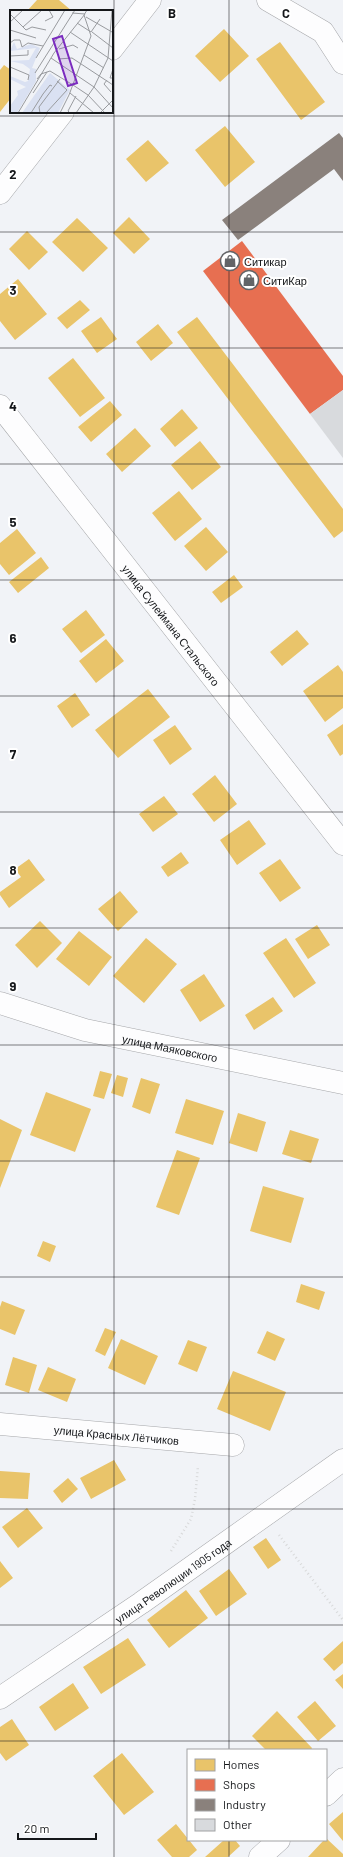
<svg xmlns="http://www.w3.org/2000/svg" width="343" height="1857" viewBox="0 0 343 1857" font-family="Barlow,sans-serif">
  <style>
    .homes { fill: #e9c46a }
    .shops { fill: #e76f51 }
    .industry { fill: #8a817c }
    .building { fill: #d8dadd }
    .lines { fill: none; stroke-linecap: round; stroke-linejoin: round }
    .minor-casing { stroke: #a6a7aa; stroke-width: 23 }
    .tertiary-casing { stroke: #a6a7aa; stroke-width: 23 }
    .path { stroke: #d8d9da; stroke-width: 2.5; stroke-dasharray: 1 3; stroke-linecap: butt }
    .minor { stroke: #fdfdfe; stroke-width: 22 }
    .tertiary { stroke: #fdfdfe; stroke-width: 22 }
    .grid { fill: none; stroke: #15171a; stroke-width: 1; stroke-opacity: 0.55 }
    .labels { text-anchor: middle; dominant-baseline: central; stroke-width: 4; stroke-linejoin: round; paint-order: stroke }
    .poi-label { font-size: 11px; fill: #15171a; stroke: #fff; text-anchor: start }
    .street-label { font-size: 11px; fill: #15171a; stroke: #fff }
    .inset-road { fill: none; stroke: #999b9f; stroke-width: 1 }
    .view { fill: #7b2cbf; fill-opacity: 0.15; stroke: #7b2cbf; stroke-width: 2 }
    .inset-edge { fill: none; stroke: #15171a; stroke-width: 2 }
    .grid-label { font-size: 13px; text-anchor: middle; font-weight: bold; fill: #15171a; stroke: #fff; stroke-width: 4; stroke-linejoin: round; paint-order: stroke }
  </style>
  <rect width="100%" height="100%" fill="#f1f3f7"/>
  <!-- homes -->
  <path class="homes" d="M 37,0 L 59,0 L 72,11 L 27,11 Z
    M 224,29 L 249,56 L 220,82 L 195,56 Z
    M 280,42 L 325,102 L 301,120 L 256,59 Z
    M 4,65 L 11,70 L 11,98 L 0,112 L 0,70 Z
    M 225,126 L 255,162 L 225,187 L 195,150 Z
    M 148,140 L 169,163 L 146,182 L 126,159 Z
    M 129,217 L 150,239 L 134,254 L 113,233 Z
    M 77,218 L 108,248 L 83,272 L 52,242 Z
    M 27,231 L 48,252 L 29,270 L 9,249 Z
    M 18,279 L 47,314 L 15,340 L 0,321 L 0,294 Z
    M 80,300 L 90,310 L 67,329 L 57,318 Z
    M 101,317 L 117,339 L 97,353 L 81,331 Z
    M 197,317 L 343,509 L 343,531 L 334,538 L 177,332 Z
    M 158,324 L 173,343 L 151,361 L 136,342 Z
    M 73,358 L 105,398 L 80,417 L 48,378 Z
    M 110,401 L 122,415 L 91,442 L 78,427 Z
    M 182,409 L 198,428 L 175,447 L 160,429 Z
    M 135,428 L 151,446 L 122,472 L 106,454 Z
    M 200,441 L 221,467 L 192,490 L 171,465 Z
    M 179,491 L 202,519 L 175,541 L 152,513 Z
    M 206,527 L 228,552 L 206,571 L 184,546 Z
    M 17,529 L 36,553 L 9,575 L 0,564 L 0,543 Z
    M 41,557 L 49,568 L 18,593 L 9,582 Z
    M 234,575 L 243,587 L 221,603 L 212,592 Z
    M 86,610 L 105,635 L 81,653 L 62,629 Z
    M 297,630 L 309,644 L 282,666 L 270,652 Z
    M 106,639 L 124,661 L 96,683 L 79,661 Z
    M 338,665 L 343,672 L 343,708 L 325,722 L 303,691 Z
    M 148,689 L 170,717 L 118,758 L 95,730 Z
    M 75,693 L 90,715 L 72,728 L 57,706 Z
    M 343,724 L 343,754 L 340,756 L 327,735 Z
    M 175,725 L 192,749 L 170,765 L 153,740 Z
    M 215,775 L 237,804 L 214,822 L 192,794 Z
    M 164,796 L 178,814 L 153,832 L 139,814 Z
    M 249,820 L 266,844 L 237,865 L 220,840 Z
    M 181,852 L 189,863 L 168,877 L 161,867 Z
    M 29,859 L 45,880 L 9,908 L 0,895 L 0,892 L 21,877 L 15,869 Z
    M 280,859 L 301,888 L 280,902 L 259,873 Z
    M 120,891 L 138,912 L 118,931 L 98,909 Z
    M 40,921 L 62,943 L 37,968 L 15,945 Z
    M 317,925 L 330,945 L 308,959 L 295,939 Z
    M 79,931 L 112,957 L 89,986 L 56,959 Z
    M 146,938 L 177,964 L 144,1003 L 113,976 Z
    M 286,938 L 316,983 L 294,998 L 263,953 Z
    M 204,974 L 225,1006 L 200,1022 L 180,990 Z
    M 273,997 L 283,1011 L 254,1030 L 245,1015 Z
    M 100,1071 L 112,1074 L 104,1099 L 93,1096 Z
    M 117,1075 L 128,1078 L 123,1097 L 111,1093 Z
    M 141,1078 L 160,1084 L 150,1114 L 132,1107 Z
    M 46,1092 L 91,1109 L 75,1152 L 30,1135 Z
    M 186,1099 L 224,1111 L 213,1145 L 175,1133 Z
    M 238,1113 L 266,1122 L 257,1152 L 229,1143 Z
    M 0,1119 L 22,1130 L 0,1188 Z
    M 290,1130 L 319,1139 L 311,1163 L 282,1154 Z
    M 177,1150 L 200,1158 L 179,1215 L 156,1207 Z
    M 263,1186 L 304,1198 L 291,1243 L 250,1231 Z
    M 43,1241 L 56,1246 L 50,1262 L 37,1256 Z
    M 301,1284 L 325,1292 L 319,1310 L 296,1302 Z
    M 2,1301 L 25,1310 L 15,1335 L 0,1329 L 0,1307 Z
    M 105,1328 L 116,1332 L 105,1356 L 95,1351 Z
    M 267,1331 L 285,1339 L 275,1361 L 257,1353 Z
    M 121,1339 L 158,1356 L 145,1385 L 108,1368 Z
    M 188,1340 L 207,1347 L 197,1372 L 178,1364 Z
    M 13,1357 L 37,1365 L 29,1393 L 5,1385 Z
    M 48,1367 L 76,1379 L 67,1402 L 38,1390 Z
    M 233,1371 L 286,1392 L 270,1431 L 217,1409 Z
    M 114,1460 L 126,1480 L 91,1499 L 80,1478 Z
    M 0,1471 L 30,1473 L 28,1499 L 0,1498 Z
    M 68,1478 L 78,1489 L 62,1503 L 53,1491 Z
    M 27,1508 L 43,1528 L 18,1548 L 2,1527 Z
    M 266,1538 L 281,1560 L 268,1569 L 253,1547 Z
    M 0,1561 L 13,1578 L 0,1588 Z
    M 229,1569 L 247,1594 L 216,1616 L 199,1591 Z
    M 186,1590 L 208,1618 L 169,1648 L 147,1620 Z
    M 128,1638 L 146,1665 L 101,1694 L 83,1667 Z
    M 343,1641 L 343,1663 L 334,1671 L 323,1659 Z
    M 343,1674 L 343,1689 L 335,1680 Z
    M 73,1683 L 89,1708 L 55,1731 L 39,1707 Z
    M 315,1701 L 336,1726 L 318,1741 L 297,1717 Z
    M 277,1711 L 312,1748 L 311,1750 L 266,1750 L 252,1736 Z
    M 12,1719 L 29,1745 L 6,1761 L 0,1753 L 0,1727 Z
    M 122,1753 L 154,1792 L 124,1815 L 93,1776 Z
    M 343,1812 L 343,1841 L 329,1824 Z
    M 176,1824 L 197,1850 L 189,1857 L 172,1857 L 157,1840 Z
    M 326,1838 L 343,1854 L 343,1857 L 308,1857 L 324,1840 L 326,1840 Z
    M 224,1840 L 235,1840 L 240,1846 L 228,1857 L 205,1857 Z"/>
  <!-- shops -->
  <path class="shops" d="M 242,241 L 343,376 L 343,390 L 310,414 L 203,271 Z"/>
  <!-- industry -->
  <path class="industry" d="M 339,133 L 343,138 L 343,181 L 334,169 L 238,240 L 222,220 Z"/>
  <!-- building -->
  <path class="building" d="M 343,390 L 343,458 L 310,414 Z"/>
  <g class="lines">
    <defs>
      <g id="minor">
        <path d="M 268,0 L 323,32 L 343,63"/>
        <path id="s1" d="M 0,406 L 343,844"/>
        <path id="s2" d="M 0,1003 L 85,1030 L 343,1083"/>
        <path id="s3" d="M 0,1424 L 233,1445"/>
        <path id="s4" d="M 0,1698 L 141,1603 L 343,1460"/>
        <path d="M 326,1795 L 343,1779"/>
        <path d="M 260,1857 L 279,1840"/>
      </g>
      <path id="tertiary" d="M 112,49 L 150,0
        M 0,193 L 63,112"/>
    </defs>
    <!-- minor casing -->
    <use href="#minor" class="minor-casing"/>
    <!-- tertiary casing -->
    <use href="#tertiary" class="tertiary-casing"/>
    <!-- path -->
    <path class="path" d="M 279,1535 L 343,1620
      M 171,1551 L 191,1519 L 195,1499 L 198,1466"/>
    <!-- minor -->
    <use href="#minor" class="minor"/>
    <!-- tertiary -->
    <use href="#tertiary" class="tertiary"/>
  </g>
  <!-- grid -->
  <path class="grid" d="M 114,0 L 114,1857M 229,0 L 229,1750M 0,116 L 343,116M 0,232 L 343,232M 0,348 L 343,348M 0,464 L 343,464M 0,580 L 343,580M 0,696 L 343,696M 0,812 L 343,812M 0,928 L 343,928M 0,1045 L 343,1045M 0,1161 L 343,1161M 0,1277 L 343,1277M 0,1393 L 343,1393M 0,1509 L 343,1509M 0,1625 L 343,1625M 0,1741 L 343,1741M 229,1840 L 229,1857"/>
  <!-- icons -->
  <defs>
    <symbol id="shop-ring" viewBox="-11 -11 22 22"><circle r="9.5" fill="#fff" stroke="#626467" stroke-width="1.5"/><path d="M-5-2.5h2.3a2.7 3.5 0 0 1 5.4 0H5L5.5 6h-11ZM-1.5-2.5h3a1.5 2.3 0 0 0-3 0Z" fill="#626467"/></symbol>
  </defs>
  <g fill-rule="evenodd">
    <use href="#shop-ring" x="219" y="250" width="22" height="22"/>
    <use href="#shop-ring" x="238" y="269" width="22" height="22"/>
  </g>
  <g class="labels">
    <!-- poi labels -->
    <g class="poi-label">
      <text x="244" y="261">Ситикар</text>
      <text x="263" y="280">СитиКар</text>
    </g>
    <!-- street labels -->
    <g class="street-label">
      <text stroke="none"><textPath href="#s1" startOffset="278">улица Сулеймана Стальского</textPath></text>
      <text stroke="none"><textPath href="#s2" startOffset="176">улица Маяковского</textPath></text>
      <text stroke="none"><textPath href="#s3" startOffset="117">улица Красных Лётчиков</textPath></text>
      <text stroke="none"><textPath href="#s4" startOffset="209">улица Революции 1905 года</textPath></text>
    </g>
  </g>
  <!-- overview -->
  <g transform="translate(10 10)">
    <rect width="103" height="103" fill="#f1f3f7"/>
    <path d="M 4,32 L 7,39 L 21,34 L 30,38 L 22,58 L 26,59 L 26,71 L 7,103 L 0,103 L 0,96 L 8,85 L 7,81 L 16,77 L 0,69 L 0,66 L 15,72 L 18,71 L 20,59 L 13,54 L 0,51 L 19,50 L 26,38 L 0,41 ZM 40,63 L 60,80 L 48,103 L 12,103 Z" fill="#dae1f2"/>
    <path class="inset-road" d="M 62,3 L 75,4M 0,4 L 16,20 L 22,17 L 36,20M 76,7 L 102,22M 35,11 L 43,7 L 39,0M 0,12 L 13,0M 67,13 L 81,22M 13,17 L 32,0M 0,20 L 26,28M 60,22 L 103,51M 81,22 L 90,9M 82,22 L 103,38M 0,33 L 4,30 L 10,30 L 12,37 L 18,33 L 33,36M 49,39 L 63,35 L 68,38M 74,45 L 94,58M 0,46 L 18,45 L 18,40M 26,48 L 55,0M 41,48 L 84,77 L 103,98M 48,49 L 62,48 L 103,75M 0,57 L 19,65 L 18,70M 103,59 L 100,68 L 103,68M 25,63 L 65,0M 27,69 L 31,64 L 40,61 L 63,75M 97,70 L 94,74 L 101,82M 63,75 L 78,85 L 95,103M 23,83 L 37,62M 60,83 L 84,103M 8,103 L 44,43 L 75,4M 21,103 L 33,84 L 40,75 L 42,76M 30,103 L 29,97 L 50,69M 36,103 L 57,80 L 47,71M 50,103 L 59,85 L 81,26 L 74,5 L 77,0M 60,103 L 58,101 L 66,86M 66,103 L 84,77 L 98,48 L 102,0M 90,103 L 103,90"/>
    <path class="view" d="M 52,26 L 67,73 L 58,76 L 43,29 Z"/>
    <rect width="103" height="103" class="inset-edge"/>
  </g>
  <g class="grid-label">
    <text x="172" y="18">B</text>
    <text x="286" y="18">C</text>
    <text x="13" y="179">2</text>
    <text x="13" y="295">3</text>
    <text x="13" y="411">4</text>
    <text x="13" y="527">5</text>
    <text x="13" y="643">6</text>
    <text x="13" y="759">7</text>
    <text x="13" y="875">8</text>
    <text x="13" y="991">9</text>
  </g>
  <!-- legend -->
  <rect x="187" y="1749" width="140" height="92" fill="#ffffff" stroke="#a1a2a3"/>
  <rect x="195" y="1759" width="20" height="12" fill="#e9c46a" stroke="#a1a2a3"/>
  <text x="223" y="1769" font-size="12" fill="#15171a">Homes</text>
  <rect x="195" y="1779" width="20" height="12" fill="#e76f51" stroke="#a1a2a3"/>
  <text x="223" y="1789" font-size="12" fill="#15171a">Shops</text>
  <rect x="195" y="1799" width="20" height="12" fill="#8a817c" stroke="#a1a2a3"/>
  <text x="223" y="1809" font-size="12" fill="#15171a">Industry</text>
  <rect x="195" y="1819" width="20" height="12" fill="#d8dadd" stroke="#a1a2a3"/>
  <text x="223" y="1829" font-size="12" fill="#15171a">Other</text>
  <!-- scale -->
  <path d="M18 1833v6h78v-6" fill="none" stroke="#15171a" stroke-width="2"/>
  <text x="24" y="1833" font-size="12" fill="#15171a" stroke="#ffffff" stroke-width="3" paint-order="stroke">20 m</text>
</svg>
